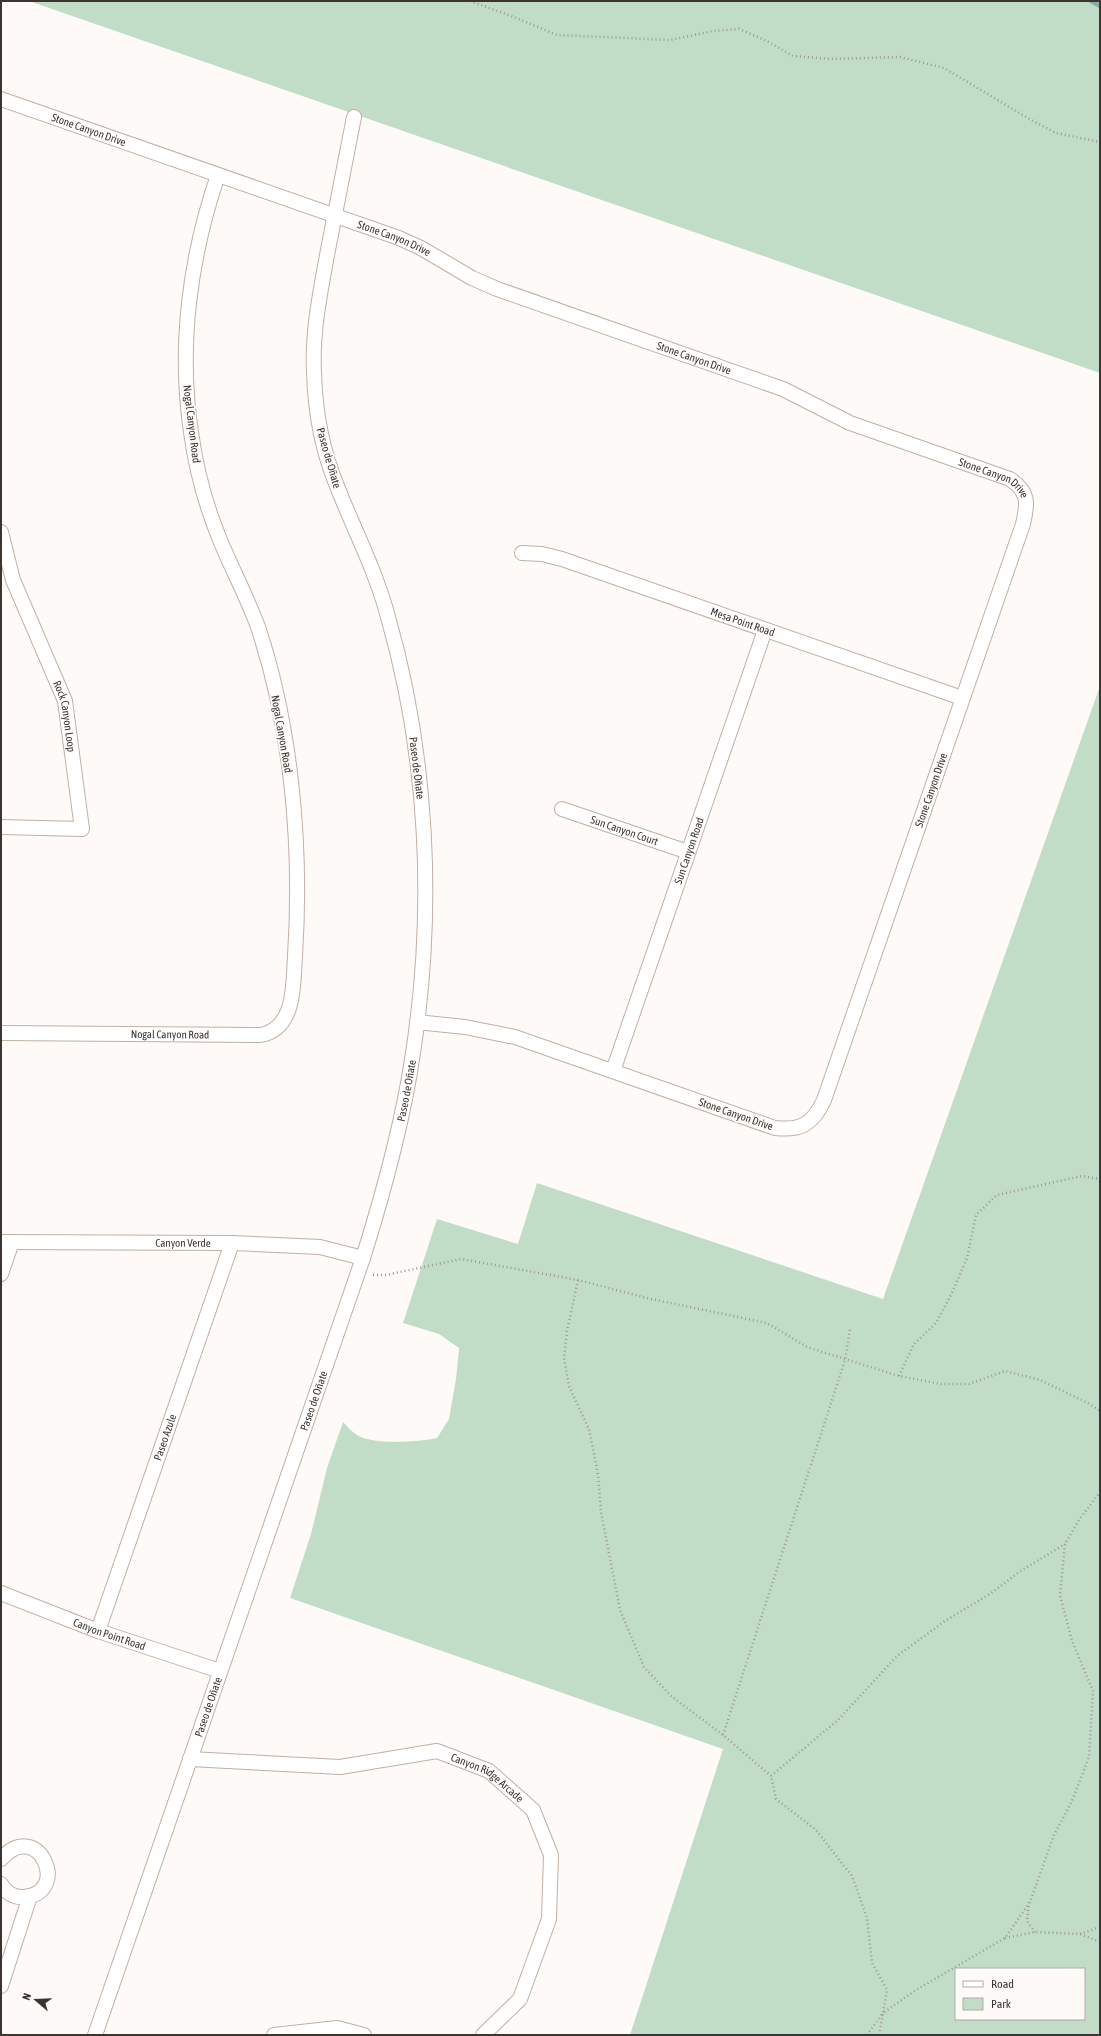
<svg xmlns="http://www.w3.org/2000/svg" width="1101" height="2036" viewBox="0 0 1101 2036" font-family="'Asap Condensed',sans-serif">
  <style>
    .green { fill: #c1ddc7; fill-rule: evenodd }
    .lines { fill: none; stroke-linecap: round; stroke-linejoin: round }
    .stream { stroke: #82acad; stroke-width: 4.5 }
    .street-casing { stroke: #c1afa4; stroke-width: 16 }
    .path { stroke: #9e9895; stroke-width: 2.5; stroke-dasharray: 1 3; stroke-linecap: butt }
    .street { stroke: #fff; stroke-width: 14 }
    .labels { text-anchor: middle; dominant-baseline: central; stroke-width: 3.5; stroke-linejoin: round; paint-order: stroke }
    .street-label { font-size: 11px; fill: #3c3430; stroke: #fefaf8 }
  </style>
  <rect width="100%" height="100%" fill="#fefaf8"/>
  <!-- green -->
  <path class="green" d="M 29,1 L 1100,1 L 1100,373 Z
    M 1100,686 L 1100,2035 L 630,2035 L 723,1749 L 290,1598 L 311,1534 L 327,1468 L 343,1422 C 347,1426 352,1432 357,1435 C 372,1445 419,1442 437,1438 L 449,1419 L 456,1379 L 459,1348 L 439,1334 L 403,1323 L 437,1219 L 518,1244 L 537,1183 L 883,1299 ZM 956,1969 L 1084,1969 L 1084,2019 L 956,2019 Z"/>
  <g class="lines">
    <!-- stream -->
    <path class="stream" d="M 1091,1 L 1100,6"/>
    <defs>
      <g id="street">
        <path id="s1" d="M 1,99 L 399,238 L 421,248 L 472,278 L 497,289 L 783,389 L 850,423 L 1010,479 C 1029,492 1028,503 1023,524 L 824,1100 C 813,1124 801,1131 775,1128 L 515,1037 L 465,1027 L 417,1022"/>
        <path id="s2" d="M 1,532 L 13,580 L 65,701 L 82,829 L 1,827"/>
        <path id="s3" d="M 522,553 L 542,554 L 562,559 L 962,698"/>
        <path id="s4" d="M 562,809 L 688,852"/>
        <path id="s5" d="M 1,1033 L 261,1035 C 296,1028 293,984 295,956 C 302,848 292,729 258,627 C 247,597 232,569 220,540 C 206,506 196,469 191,432 C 178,346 190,257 218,175"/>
        <path id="s6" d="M 613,1071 L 765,630"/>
        <path id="s7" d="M 1,1242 L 232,1243 L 320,1247 L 363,1258"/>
        <path d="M 1,1274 L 12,1242"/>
        <path id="s8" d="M 1,1593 L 98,1631 L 220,1671"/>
        <path id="s9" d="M 98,1631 L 232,1243"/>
        <path id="s10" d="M 190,1759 L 340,1767 L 437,1751 L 489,1771 L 533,1810 L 551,1855 L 549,1919 L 520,1999 L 483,2035"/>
        <path d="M 1,1859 C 38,1817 72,1893 24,1897 C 14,1898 5,1892 1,1884"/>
        <path d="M 1,1986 L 30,1896"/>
        <path id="s11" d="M 95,2035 L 363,1258 C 384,1191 403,1123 413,1053 C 435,909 428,757 388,617 C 376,571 354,530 337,486 C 322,450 315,410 314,372 C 312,332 320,294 327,255 C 336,209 345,163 354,117"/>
        <path d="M 274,2035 L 337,2028 L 364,2035"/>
      </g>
    </defs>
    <!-- street casing -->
    <use href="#street" class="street-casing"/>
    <!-- path -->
    <path class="path" d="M 470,1 L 514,17 L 557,35 L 670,40 L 713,31 L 739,29 L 767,41 L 793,56 L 830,59 L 900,57 L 944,68 L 1031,120 L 1056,133 L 1100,142
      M 373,1275 L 386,1275 L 461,1259 L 578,1280 L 651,1299 L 767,1323 L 807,1347 L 899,1376 L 941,1384 L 969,1384 L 1005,1371 L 1040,1380 L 1088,1403 L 1100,1411
      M 578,1280 L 567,1331 L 564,1358 L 569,1386 L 589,1429 L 598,1474 L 601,1512 L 620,1610 L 644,1667 L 671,1696 L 723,1735 L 771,1776
      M 899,1376 L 914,1344 L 936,1323 L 952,1293 L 967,1258 L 976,1215 L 997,1195 L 1082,1176 L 1100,1179
      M 723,1735 L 845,1360 L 850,1329
      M 1029,1902 L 1027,1921 L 1035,1932
      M 1080,1934 L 1100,1927
      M 1005,1938 L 1035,1932 L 1080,1934 L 1100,1942
      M 867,2035 L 883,2013 L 887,1990 L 872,1963 L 867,1918 L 852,1876 L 816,1830 L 776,1799 L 771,1776 L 838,1720 L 897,1656 L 945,1621 L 993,1592 L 1019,1572 L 1065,1544
      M 879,2035 L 883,2013 L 916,1990 L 1005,1938 L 1030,1902 L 1054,1835 L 1072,1801 L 1089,1757 L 1093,1691 L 1072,1641 L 1060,1595 L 1065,1544 L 1079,1520 L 1100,1492"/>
    <!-- street -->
    <use href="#street" class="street"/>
  </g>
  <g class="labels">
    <!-- street labels -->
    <g class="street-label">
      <text stroke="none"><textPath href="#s1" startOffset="93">Stone Canyon Drive</textPath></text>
      <text stroke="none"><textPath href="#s1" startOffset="417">Stone Canyon Drive</textPath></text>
      <text stroke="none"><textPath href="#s1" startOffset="741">Stone Canyon Drive</textPath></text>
      <text transform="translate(192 424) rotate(83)">Nogal Canyon Road</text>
      <text transform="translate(329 458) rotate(74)">Paseo de Oñate</text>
      <text stroke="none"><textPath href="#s1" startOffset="1065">Stone Canyon Drive</textPath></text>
      <text stroke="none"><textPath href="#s3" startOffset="232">Mesa Point Road</textPath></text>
      <text stroke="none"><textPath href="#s2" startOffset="196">Rock Canyon Loop</textPath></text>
      <text transform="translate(282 734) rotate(80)">Nogal Canyon Road</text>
      <text transform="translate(417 768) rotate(83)">Paseo de Oñate</text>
      <text transform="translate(931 790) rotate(-71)">Stone Canyon Drive</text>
      <text stroke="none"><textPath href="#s4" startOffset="66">Sun Canyon Court</textPath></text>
      <text stroke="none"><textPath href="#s6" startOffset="233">Sun Canyon Road</textPath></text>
      <text stroke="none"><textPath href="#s5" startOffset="169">Nogal Canyon Road</textPath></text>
      <text stroke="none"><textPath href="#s11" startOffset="995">Paseo de Oñate</textPath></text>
      <text transform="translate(736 1114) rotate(19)">Stone Canyon Drive</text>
      <text stroke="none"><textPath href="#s7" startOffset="182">Canyon Verde</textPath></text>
      <text stroke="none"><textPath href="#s11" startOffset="671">Paseo de Oñate</textPath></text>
      <text stroke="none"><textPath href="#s9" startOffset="205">Paseo Azule</textPath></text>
      <text stroke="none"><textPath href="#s8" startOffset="116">Canyon Point Road</textPath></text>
      <text stroke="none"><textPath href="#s11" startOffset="347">Paseo de Oñate</textPath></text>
      <text stroke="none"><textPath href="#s10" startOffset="306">Canyon Ridge Arcade</textPath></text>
    </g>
  </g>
  <!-- border -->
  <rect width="1101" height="2036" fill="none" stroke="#3c3430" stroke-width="4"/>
  <!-- legend -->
  <rect x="955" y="1968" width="130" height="52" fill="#fefaf8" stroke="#b0aba8"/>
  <rect x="963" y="1981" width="20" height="6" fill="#ffffff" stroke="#b0aba8"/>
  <text x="991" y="1988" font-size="12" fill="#3c3430">Road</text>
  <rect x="963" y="1998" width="20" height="12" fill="#c1ddc7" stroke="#b0aba8"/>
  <text x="991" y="2008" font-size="12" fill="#3c3430">Park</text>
  <!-- north arrow -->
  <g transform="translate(36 2000) rotate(289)" stroke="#fefaf8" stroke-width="3" paint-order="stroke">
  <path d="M0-3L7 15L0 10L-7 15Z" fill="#3c3430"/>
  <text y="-6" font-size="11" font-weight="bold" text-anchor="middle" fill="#3c3430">N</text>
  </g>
</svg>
